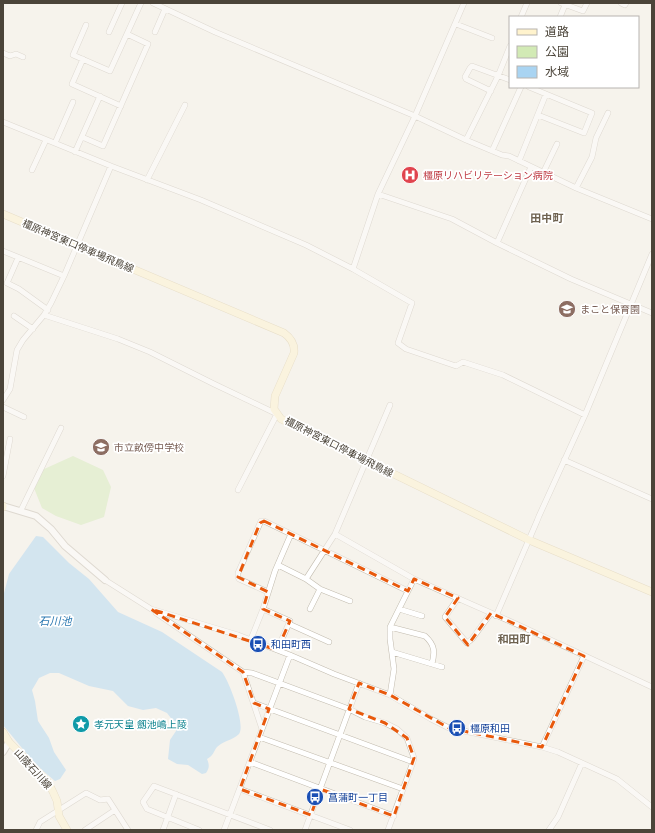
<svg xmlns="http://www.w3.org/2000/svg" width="655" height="833" viewBox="0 0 655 833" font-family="'DM Sans','Noto Sans JP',sans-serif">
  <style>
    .green { fill: #d2eab5 }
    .water { fill: #a9d4f2 }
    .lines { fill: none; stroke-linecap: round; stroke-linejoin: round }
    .minor-casing { stroke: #c2bbae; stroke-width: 6 }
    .tertiary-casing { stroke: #c2bbae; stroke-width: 8 }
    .secondary-casing { stroke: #d6c79b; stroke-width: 8 }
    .minor { stroke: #fff; stroke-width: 5 }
    .tertiary { stroke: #fff; stroke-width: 6 }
    .secondary { stroke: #fff3cd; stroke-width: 7 }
    .marked { fill: none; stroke: #e8590c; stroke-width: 3; stroke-dasharray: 8 5; stroke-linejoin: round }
    .labels { text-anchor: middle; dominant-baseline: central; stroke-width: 3.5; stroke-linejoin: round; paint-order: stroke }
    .health-label { font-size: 10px; fill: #be3a42; stroke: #fff; text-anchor: start }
    .street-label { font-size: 10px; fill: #4b4439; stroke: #fff }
    .education-label { font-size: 10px; fill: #785e54; stroke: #fff; text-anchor: start }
    .transit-label { font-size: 10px; fill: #164399; stroke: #fff; text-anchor: start }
    .culture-label { font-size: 10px; fill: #0d838f; stroke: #fff; text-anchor: start }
    .neighbourhood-label { font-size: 11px; font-weight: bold; fill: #6e6250; stroke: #fff }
    .water-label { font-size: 11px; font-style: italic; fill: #2e7ab2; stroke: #fff }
  </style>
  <rect width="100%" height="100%" fill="#f6f3ec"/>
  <!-- green -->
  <path class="green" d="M 73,456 L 103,470 L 111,487 L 104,517 L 81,525 L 56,516 L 42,508 L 34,488 L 42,470 Z"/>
  <!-- water -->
  <path class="water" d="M 36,536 L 43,537 L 69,563 L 89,579 L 118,612 L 162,632 L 222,672 C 229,681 246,725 239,734 C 233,740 223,741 217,747 C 213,752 214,755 207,759 C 209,764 210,767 206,773 L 202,774 L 188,765 L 177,764 L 168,759 L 170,740 L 176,731 L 177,726 L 167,713 L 156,708 L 143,710 L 128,706 L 113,691 L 89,686 L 59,673 L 50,673 L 39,678 L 32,690 L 35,701 L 38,721 L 49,738 L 54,752 L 66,770 L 60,779 L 55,781 L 36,765 L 3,725 L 3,597 L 9,574 Z"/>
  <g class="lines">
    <defs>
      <path id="minor" d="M 153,3 L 215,32 L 415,116 L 466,140 L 502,155 L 509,156 L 576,188 L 652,219
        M 561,3 L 583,11 L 587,3
        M 621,3 L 625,5 L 626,3
        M 521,17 L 527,3
        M 560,17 L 565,5
        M 456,24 L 492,38
        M 86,25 L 73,55 L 110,71 L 141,3
        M 109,32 L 122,3
        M 155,32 L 165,9
        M 3,53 L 10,56 L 16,54 L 23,57
        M 83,59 L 72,84 L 121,106
        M 529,87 L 592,113 L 584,133 L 538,115
        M 491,91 L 466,79 L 465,77 L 470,68 L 472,66 L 510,80
        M 3,122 L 111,166 L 201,200 L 306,245 L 353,269 L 412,303 L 398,343 L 406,349 L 456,366 L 463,362 L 503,375 L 585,415
        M 82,137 L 103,146 L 148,44 L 127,34
        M 466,140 L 498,76 L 510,46
        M 55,143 L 73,102
        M 492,151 L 521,87
        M 75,152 L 100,96
        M 519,161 L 546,94
        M 32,170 L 46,140
        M 543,173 L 557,144
        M 147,180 L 185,105
        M 576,188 L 592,157 L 596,138 L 608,113
        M 378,194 L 452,219 L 497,243 L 571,279 L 652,313
        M 497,243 L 531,167
        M 3,251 L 64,276
        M 18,258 L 7,283 L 19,289 L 48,310
        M 353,269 L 378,194 L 415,116 L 464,3
        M 44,315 L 51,303 L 64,276 L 111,166
        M 14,316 L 33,329
        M 3,400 L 10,389 L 17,350 L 23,340 L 44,315 L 118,339 L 150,352 L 214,384 L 277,414 L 238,490
        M 3,407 L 24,417
        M 564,460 L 652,499
        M 3,476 L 10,439
        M 21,510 L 61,428
        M 335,534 L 414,579 L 514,623 L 652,687
        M 278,565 L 306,579 L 320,589 L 350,601
        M 306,579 L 335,534 L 390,405
        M 105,580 L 151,609 L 238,635 L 290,655 L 334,674 L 390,695 L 431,719 L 449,728 L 542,747 L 558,752 L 617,779 L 652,807
        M 268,592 L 239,579 L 238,577 L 238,573 L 261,521 L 264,521 L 291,534
        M 458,598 L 445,617 L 467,643 L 472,639 L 491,613
        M 263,609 L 290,621 L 277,650
        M 310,609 L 320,589
        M 399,609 L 422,616
        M 156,613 L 243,672 L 252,673 L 349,709 L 365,717 L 385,723 L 397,729 L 407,738 L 414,758 L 413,762 L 388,830
        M 496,616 L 537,521 L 539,516 L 585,415 L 652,254
        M 289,624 L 329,642
        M 390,627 L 425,636 C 435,645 435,652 432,664
        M 251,639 L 263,609 L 275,571 L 291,534 L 408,591
        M 392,652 L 442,667
        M 243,672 L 262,729
        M 390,695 L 394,669 L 390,639 L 390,627 L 414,579
        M 254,703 L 413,762
        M 259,737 L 403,789
        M 542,747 L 584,656
        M 250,762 L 394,816
        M 240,789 L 350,830
        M 36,830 L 40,822 L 86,793 L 100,800 L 108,799 L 128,830
        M 85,830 L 115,810
        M 163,830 L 176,794
        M 199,830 L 147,809 L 143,802 L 154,786 L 270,830
        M 224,830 L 290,655
        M 305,830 L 359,683
        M 549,830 L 558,817 L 582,763"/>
      <path id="tertiary" d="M 3,506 L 36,516 L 51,529 L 65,546 L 105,580
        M 3,752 L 9,742"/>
      <path id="secondary" d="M 3,214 L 284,333 C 291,338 295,344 294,353 L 275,396 L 274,409 L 281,419 L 529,540 L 652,592
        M 3,506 L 3,507
        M 3,732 L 9,742 L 48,782 L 53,792 L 57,801 L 59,816 L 67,830"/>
    </defs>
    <!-- minor casing -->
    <use href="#minor" class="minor-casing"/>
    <!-- tertiary casing -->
    <use href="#tertiary" class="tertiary-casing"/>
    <!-- secondary casing -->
    <use href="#secondary" class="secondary-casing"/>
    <!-- minor -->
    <use href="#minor" class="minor"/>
    <!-- tertiary -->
    <use href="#tertiary" class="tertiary"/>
    <!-- secondary -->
    <use href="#secondary" class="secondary"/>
  </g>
  <!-- marked area -->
  <path d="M0 0H655V833H0ZM 264,521 L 408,591 L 414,579 L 458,598 L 445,617 L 468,645 L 491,613 L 584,656 L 542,747 L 449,728 L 390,695 L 359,683 L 349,709 L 385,723 L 407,738 L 414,758 L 394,816 L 320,789 L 311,815 L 240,789 L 269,709 L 254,703 L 243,672 L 151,609 L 277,650 L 290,621 L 263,609 L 268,592 L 238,577 L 260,523 Z" fill="#f6f3ec" fill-opacity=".55" fill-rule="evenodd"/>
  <path class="marked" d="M 264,521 L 408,591 L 414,579 L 458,598 L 445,617 L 468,645 L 491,613 L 584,656 L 542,747 L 449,728 L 390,695 L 359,683 L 349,709 L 385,723 L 407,738 L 414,758 L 394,816 L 320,789 L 311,815 L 240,789 L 269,709 L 254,703 L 243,672 L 151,609 L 277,650 L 290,621 L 263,609 L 268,592 L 238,577 L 260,523 Z"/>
  <!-- icons -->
  <defs>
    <symbol id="hospital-disc" viewBox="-11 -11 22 22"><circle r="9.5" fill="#e0444e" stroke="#fff"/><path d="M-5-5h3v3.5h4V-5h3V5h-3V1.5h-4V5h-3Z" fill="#fff"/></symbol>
    <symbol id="school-disc" viewBox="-11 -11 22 22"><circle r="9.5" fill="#8d6e63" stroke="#fff"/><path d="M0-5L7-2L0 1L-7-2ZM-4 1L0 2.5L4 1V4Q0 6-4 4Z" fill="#fff"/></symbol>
    <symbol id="bus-disc" viewBox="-11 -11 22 22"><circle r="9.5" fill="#1a4fb4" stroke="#fff"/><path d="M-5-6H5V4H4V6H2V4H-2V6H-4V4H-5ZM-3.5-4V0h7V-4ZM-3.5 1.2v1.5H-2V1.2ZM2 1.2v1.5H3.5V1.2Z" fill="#fff"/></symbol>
    <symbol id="sight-disc" viewBox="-11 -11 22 22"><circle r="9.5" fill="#0f9aa8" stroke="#fff"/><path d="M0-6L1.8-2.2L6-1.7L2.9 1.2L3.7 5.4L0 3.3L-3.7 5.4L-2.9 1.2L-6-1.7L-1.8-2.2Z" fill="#fff"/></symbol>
  </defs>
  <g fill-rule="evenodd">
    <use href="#hospital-disc" x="400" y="165" width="20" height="20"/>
    <use href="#school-disc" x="557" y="299" width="20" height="20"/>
    <use href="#school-disc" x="91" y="437" width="20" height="20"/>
    <use href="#bus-disc" x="248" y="634" width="20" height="20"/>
    <use href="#sight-disc" x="71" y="714" width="20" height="20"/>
    <use href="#bus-disc" x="447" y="718" width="20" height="20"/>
    <use href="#bus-disc" x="305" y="787" width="20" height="20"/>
  </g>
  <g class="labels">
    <!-- health labels -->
    <g class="health-label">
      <text x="423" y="175">橿原リハビリテーション病院</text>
    </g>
    <!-- street labels -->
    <g class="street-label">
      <text transform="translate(78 246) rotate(23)">橿原神宮東口停車場飛鳥線</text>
      <text transform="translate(339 447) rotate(27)">橿原神宮東口停車場飛鳥線</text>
      <text transform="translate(33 769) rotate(48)">山陵石川線</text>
    </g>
    <!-- education labels -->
    <g class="education-label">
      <text x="580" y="309">まこと保育園</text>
      <text x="114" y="447">市立畝傍中学校</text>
    </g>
    <!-- transit labels -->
    <g class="transit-label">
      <text x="271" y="644">和田町西</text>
      <text x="470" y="728">橿原和田</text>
      <text x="328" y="797">菖蒲町一丁目</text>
    </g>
    <!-- culture labels -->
    <g class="culture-label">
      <text x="94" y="724">孝元天皇 劔池嶋上陵</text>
    </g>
    <!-- neighbourhood labels -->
    <g class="neighbourhood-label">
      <text x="547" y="218">田中町</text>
      <text x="514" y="639">和田町</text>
    </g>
    <!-- water labels -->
    <g class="water-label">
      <text x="55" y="621">石川池</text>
    </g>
  </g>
  <!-- border -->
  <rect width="655" height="833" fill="none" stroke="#4b4439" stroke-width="8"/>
  <!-- legend -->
  <rect x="509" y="16" width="130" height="72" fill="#ffffff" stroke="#b7b4b0"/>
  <rect x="517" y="29" width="20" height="6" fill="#fff3cd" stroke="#b7b4b0"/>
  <text x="545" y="36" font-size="12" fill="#4b4439">道路</text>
  <rect x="517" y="46" width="20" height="12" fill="#d2eab5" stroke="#b7b4b0"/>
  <text x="545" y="56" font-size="12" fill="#4b4439">公園</text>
  <rect x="517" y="66" width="20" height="12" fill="#a9d4f2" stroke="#b7b4b0"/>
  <text x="545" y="76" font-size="12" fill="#4b4439">水域</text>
</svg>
